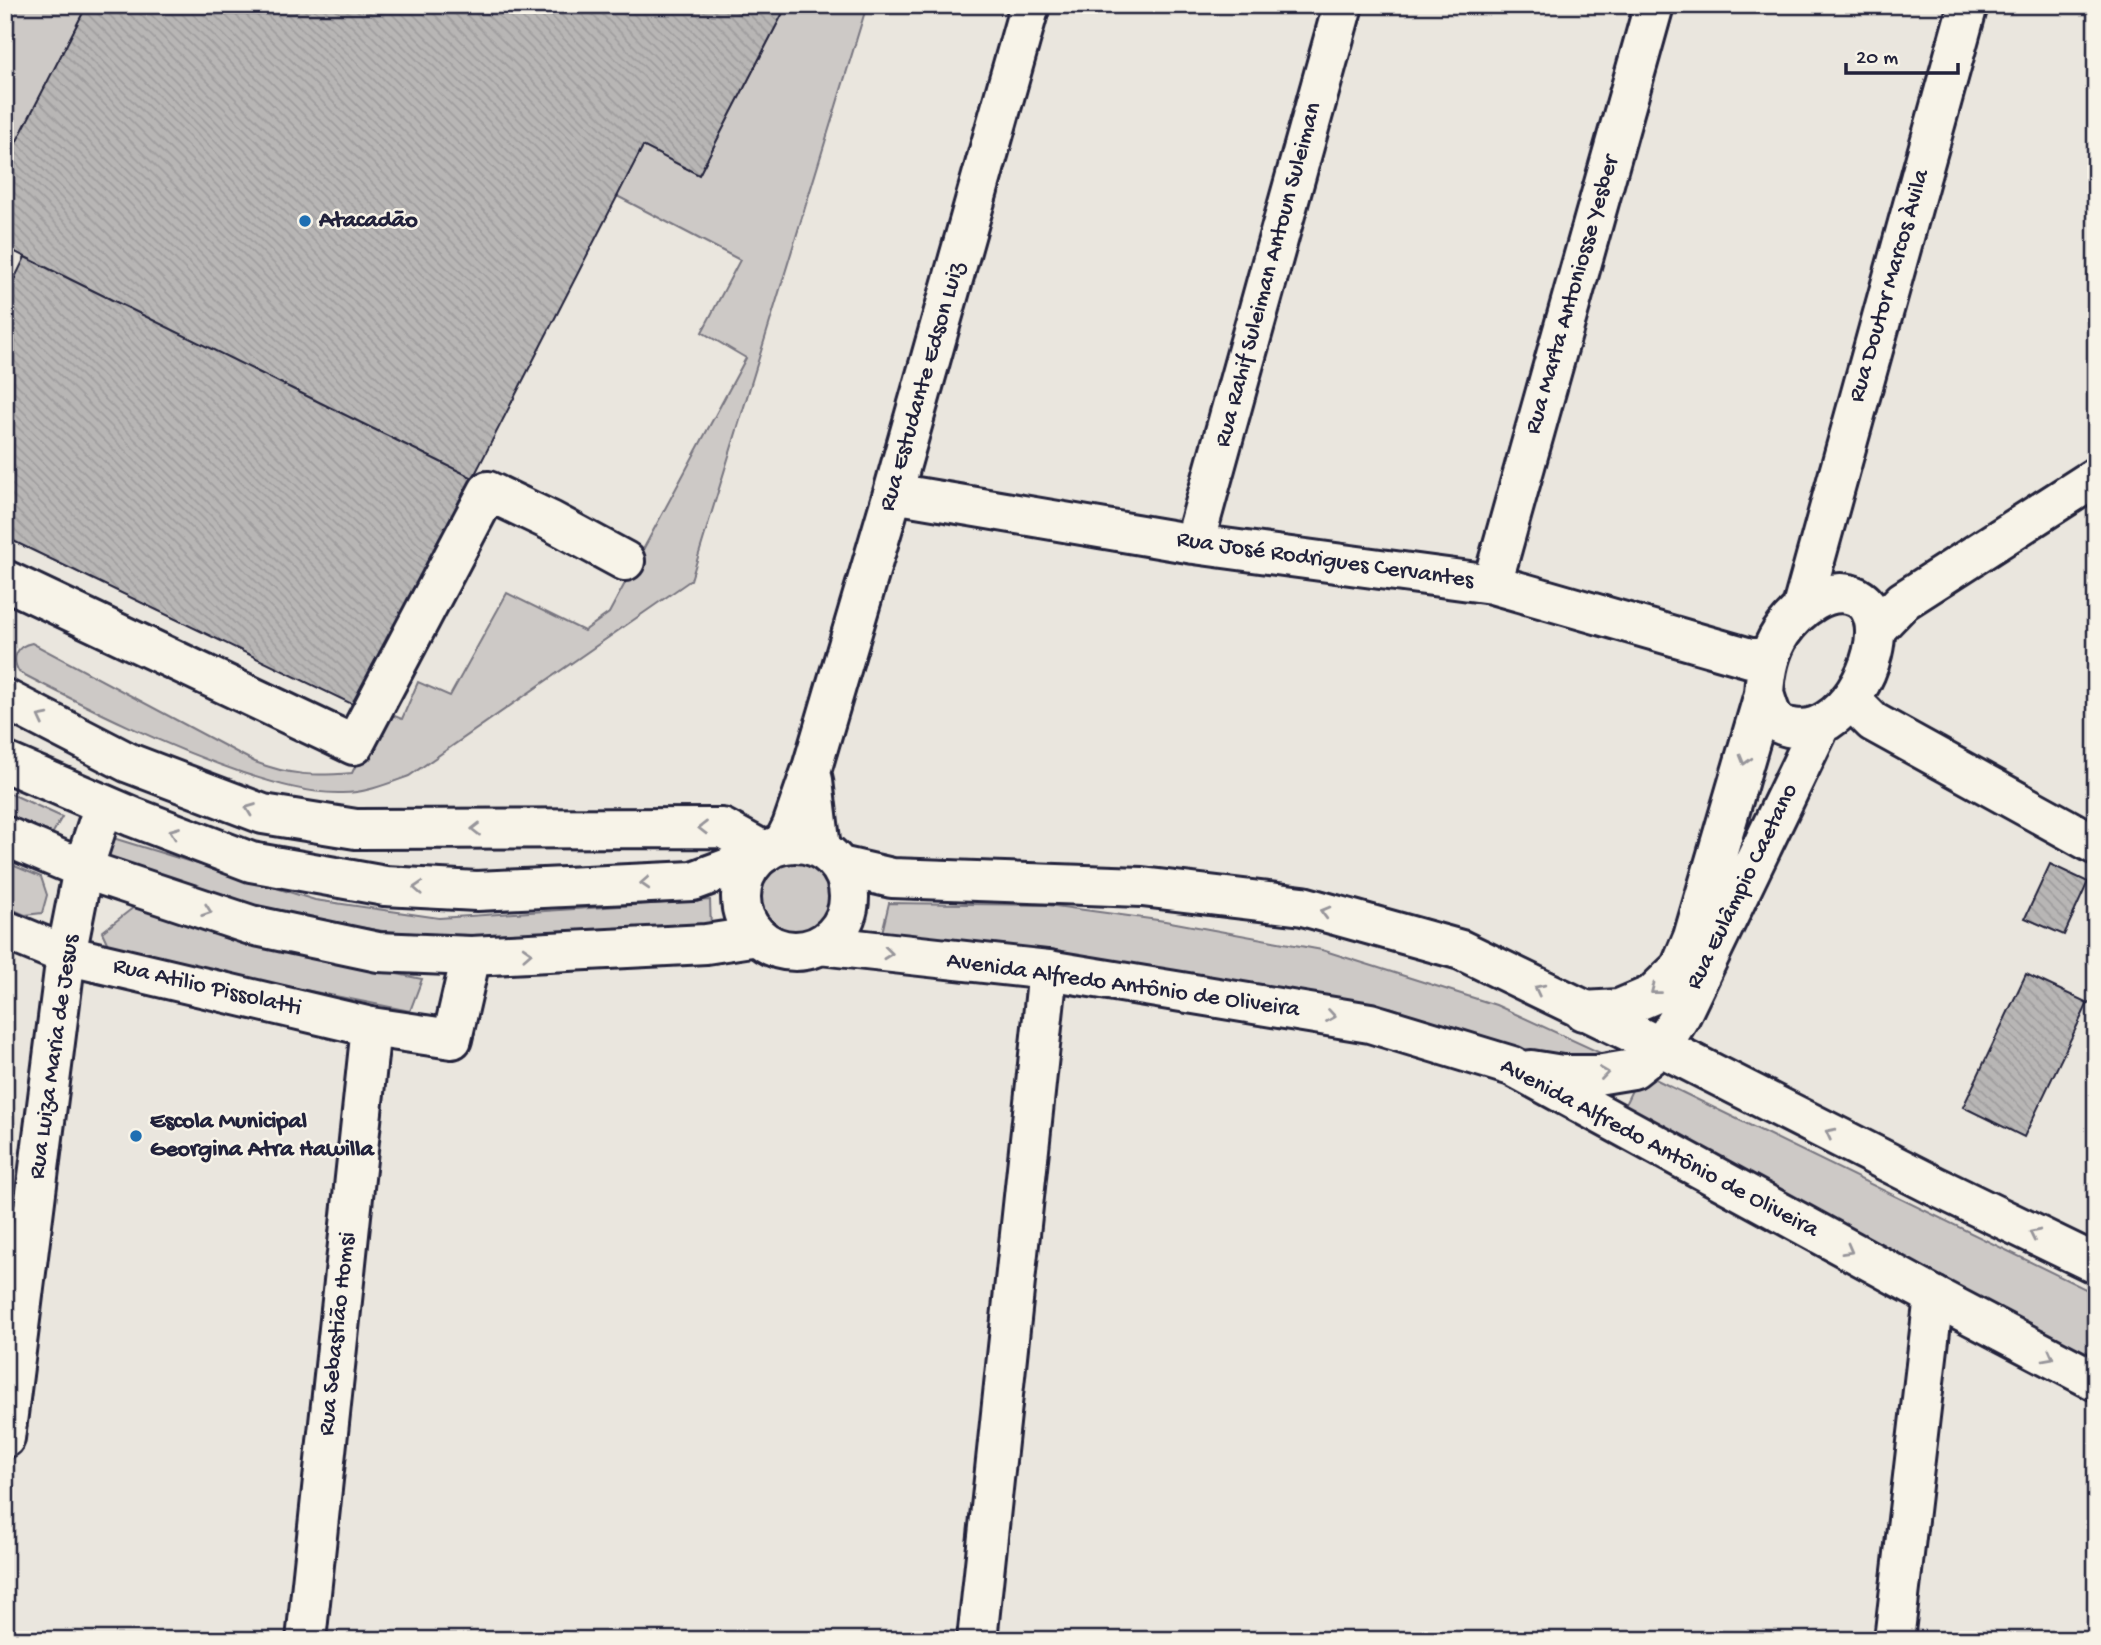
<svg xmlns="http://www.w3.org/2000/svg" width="2101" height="1645" viewBox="0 0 2101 1645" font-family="'Gochi Hand',sans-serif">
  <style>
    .grass { fill: #cdc9c6; stroke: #787680; stroke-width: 2 }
    .building { fill: url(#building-back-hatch); stroke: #22223b; stroke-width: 2 }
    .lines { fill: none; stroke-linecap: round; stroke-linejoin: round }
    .minor-casing { stroke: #22223b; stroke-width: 44 }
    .major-casing { stroke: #22223b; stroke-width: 44 }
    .minor { stroke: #f7f3e8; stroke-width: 38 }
    .major { stroke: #f7f3e8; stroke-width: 38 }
    .oneway { stroke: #97959a }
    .poi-dot { fill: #1f6fb2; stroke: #f7f3e8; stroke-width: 2.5 }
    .labels { text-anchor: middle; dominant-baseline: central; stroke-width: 5; stroke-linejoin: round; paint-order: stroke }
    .poi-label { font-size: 24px; font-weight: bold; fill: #22223b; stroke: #f7f3e8; text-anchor: start }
    .street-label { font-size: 24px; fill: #22223b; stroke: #f7f3e8 }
  </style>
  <defs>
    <pattern id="building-back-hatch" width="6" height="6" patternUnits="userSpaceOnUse" patternTransform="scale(1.75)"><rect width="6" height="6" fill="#b8b6b5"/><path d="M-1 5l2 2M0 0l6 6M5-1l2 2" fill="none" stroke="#9e9c9d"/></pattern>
  </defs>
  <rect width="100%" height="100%" fill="#eae6de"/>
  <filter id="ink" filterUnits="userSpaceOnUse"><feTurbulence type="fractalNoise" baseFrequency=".0143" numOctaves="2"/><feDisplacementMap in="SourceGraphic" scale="14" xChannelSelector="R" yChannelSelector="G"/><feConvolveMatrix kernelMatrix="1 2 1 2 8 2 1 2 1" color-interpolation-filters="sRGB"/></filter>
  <g filter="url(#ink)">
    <!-- grass -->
    <path class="grass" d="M 5,5 L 87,5 L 10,156 L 5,153 Z
      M 787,5 L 867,5 L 691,580 L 409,776 C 387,784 365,793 342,793 C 309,794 274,783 243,773 C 165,746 92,710 19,672 C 11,658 16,646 32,643 L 255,762 C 291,776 315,776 352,773 L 382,711 L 402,719 L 418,682 L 450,696 L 507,593 L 584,631 L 609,613 L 746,358 L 702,332 L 740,260 L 617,196 L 643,146 L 699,175 Z
      M 5,791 L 62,817 L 47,843 L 5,825 Z
      M 113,838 L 315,900 L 439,918 L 710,900 L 711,930 L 453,936 L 383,931 L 287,915 L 104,859 Z
      M 788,851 L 804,851 L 839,884 C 839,889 840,895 840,900 C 835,954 753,953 751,898 C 751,888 753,875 761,868 C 768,862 779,857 788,851 Z
      M 5,862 L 41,877 L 47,895 L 42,913 L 25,915 L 5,906 Z
      M 889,903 L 1048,905 L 1165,921 L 1322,950 L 1496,1005 L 1618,1061 L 1562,1066 L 1390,1007 L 1324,1000 L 881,937 Z
      M 134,907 L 397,974 L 422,979 L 410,1011 L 111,951 L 102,932 Z
      M 1653,1078 L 2096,1294 L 2096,1366 L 1618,1119 L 1633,1088 Z"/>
    <!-- building -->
    <path class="building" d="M 87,5 L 787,5 L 699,175 L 643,146 L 473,478 L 5,247 L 5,164 Z
      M 25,257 L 473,478 L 356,706 L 5,537 L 5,298 Z
      M 2050,864 L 2088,882 L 2064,935 L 2025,918 Z
      M 2026,974 L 2088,1003 L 2024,1137 L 1963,1107 Z"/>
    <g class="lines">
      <defs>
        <path id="minor" d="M 893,493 L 1194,544 L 1492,584 L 1750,658 L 1769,658
          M 1194,544 L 1343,5
          M 5,580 L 354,745 L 488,491 L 551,521 L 625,561
          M 1492,584 L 1654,5
          M 1801,611 L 1968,5
          M 1876,629 L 1903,601 L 2096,477
          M 5,699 L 129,763 L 263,814 L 356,829 L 722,828 L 766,852
          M 1850,699 L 1873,722 L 2096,845
          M 813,780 L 821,849
          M 783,844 L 792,826 L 812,768 L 893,493 L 1030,5
          M 5,930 L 66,955 L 371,1027 L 452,1039 L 471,956
          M 1583,1011 L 1619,1009 L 1652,995 L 1680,968 L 1693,937 L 1764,694 C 1765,673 1769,651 1781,633 C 1797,610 1829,583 1857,597 C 1866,602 1870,608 1873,617 C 1885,658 1841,738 1793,728 C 1786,727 1779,725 1774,719 C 1769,712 1767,702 1764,694
          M 1661,1047 L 1681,1015 L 1821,724
          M 5,1438 L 66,955 L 83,869 L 104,805
          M 306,1640 L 371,1027
          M 977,1640 L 1048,970
          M 1894,1640 L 1934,1296"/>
        <path id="major" d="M 5,762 L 133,817 L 251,862 L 385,886 L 477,891 L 693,881 L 758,857
          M 5,836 L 83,869 L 251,925 L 378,952 L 471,956 L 706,944 L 758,936
          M741 897a54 54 0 1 1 108 0a54 54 0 1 1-108 0Z
          M 840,866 L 892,878 L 1142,887 L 1303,906 L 1461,950 L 1661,1047 L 1935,1186 L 2096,1264
          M 820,945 L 1048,970 L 1370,1023 L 1512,1066 L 1934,1296 L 2096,1381
          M 1531,1070 L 1562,1075 L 1597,1075 L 1633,1069 L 1661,1047"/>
      </defs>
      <!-- minor casing -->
      <use href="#minor" class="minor-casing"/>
      <!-- major casing -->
      <use href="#major" class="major-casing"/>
      <!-- minor -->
      <use href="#minor" class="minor"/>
      <!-- major -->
      <use href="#major" class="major"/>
    </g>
    <!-- one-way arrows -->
    <defs><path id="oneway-chevron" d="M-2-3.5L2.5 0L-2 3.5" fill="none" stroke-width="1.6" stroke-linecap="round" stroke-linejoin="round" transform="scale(1.75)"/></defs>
    <g class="oneway">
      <use href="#oneway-chevron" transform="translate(42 718) rotate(-153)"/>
      <use href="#oneway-chevron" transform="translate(1745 760) rotate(106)"/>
      <use href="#oneway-chevron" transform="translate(250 809) rotate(-159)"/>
      <use href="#oneway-chevron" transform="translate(703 828) rotate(180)"/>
      <use href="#oneway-chevron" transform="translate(476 829) rotate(180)"/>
      <use href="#oneway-chevron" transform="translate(174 832) rotate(-159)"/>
      <use href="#oneway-chevron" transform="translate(645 883) rotate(177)"/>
      <use href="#oneway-chevron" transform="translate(418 888) rotate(-177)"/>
      <use href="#oneway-chevron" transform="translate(207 911) rotate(19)"/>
      <use href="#oneway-chevron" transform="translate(1325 912) rotate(-165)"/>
      <use href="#oneway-chevron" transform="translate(527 953) rotate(-3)"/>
      <use href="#oneway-chevron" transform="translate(888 953) rotate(6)"/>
      <use href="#oneway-chevron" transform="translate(1539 989) rotate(-153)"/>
      <use href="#oneway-chevron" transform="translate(1655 990) rotate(142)"/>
      <use href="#oneway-chevron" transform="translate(1331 1016) rotate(9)"/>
      <use href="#oneway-chevron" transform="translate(1604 1073) rotate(-8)"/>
      <use href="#oneway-chevron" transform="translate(1830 1133) rotate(-153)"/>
      <use href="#oneway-chevron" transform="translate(2034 1234) rotate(-154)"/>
      <use href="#oneway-chevron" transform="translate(1848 1250) rotate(29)"/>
      <use href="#oneway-chevron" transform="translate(2049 1356) rotate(28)"/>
    </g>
  </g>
  <!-- markers -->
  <g class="poi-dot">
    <circle cx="305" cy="221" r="7"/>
    <circle cx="136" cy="1136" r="7"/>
  </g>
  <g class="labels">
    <!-- poi labels -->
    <g class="poi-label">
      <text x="319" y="221">Atacadão</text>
      <text x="150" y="1122">Escola Municipal<tspan x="150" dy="28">Georgina Atra Hawilla</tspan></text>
    </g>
    <!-- street labels -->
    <g class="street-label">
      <text transform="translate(1269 275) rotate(-75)">Rua Rahif Suleiman Antoun Suleiman</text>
      <text transform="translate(1890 286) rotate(-74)">Rua Doutor Marcos Àvila</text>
      <text transform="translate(1573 295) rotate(-74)">Rua Marta Antoniosse Yesber</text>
      <text transform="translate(923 387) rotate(-74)">Rua Estudante Edson Luiz</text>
      <text transform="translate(1325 561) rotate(8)">Rua José Rodrigues Cervantes</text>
      <text transform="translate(1743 887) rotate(-64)">Rua Eulâmpio Caetano</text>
      <text transform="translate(1123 986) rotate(8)">Avenida Alfredo Antônio de Oliveira</text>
      <text transform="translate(207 988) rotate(13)">Rua Atilio Pissolatti</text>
      <text transform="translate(55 1057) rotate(-82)">Rua Luiza Maria de Jesus</text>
      <text transform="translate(1659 1149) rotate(28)">Avenida Alfredo Antônio de Oliveira</text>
      <text transform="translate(338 1334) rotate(-84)">Rua Sebastião Homsi</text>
    </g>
  </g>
  <!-- margin -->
  <rect width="2101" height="1645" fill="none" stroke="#f7f3e8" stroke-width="28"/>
  <rect x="14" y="14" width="2073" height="1617" fill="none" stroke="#22223b" stroke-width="2.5" filter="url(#ink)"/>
  <!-- scale -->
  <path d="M1846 63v10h112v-10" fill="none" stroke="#22223b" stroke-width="3.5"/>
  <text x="1856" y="63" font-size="21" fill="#22223b" stroke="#f7f3e8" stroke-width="5" paint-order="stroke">20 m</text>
</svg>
